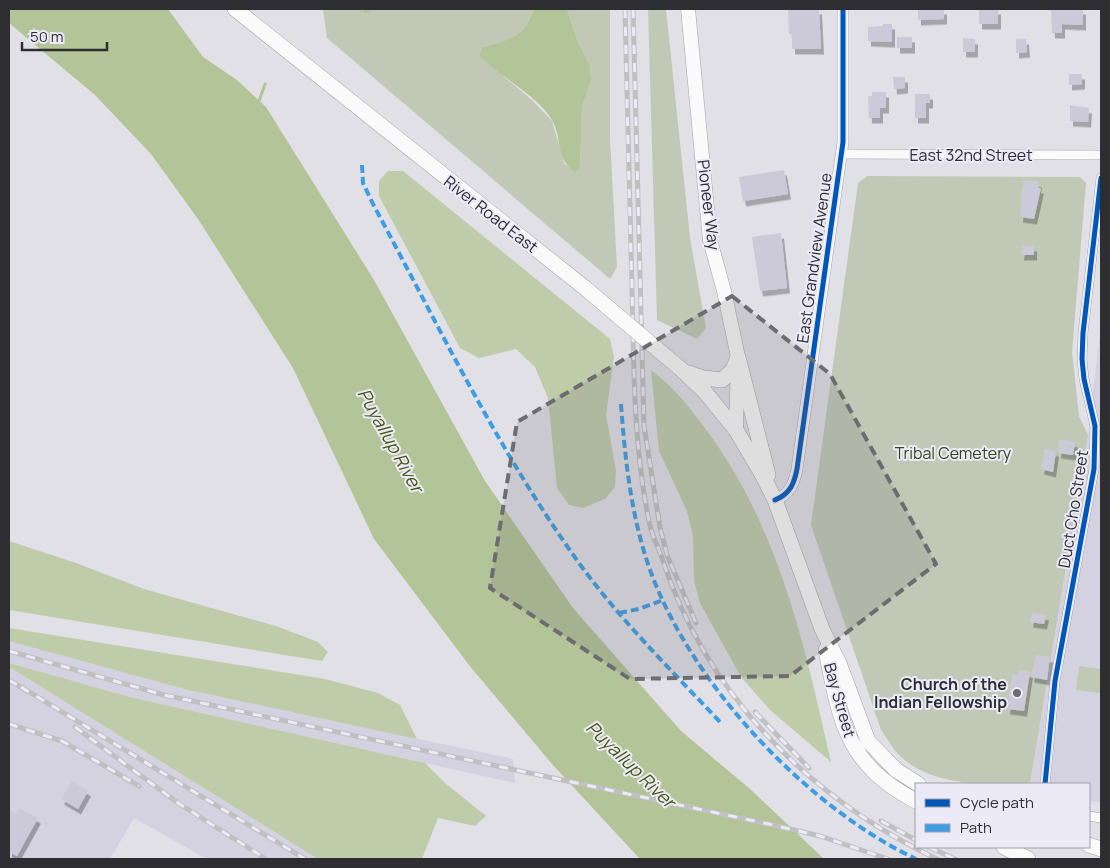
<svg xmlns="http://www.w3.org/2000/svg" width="1110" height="868" viewBox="0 0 1110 868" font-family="Manrope,sans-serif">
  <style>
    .built { fill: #d4d2e0 }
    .green { fill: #c1c9b6 }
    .forest { fill: #beccaa }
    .water { fill: #b3c498 }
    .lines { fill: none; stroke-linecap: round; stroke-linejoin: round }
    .stream { stroke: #b3c498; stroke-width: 3 }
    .building { fill: #cccad9; filter: url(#shadow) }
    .minor-casing { stroke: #a3a2a7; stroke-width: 10 }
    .tertiary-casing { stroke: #a3a2a7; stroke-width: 12 }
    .secondary-casing { stroke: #a3a2a7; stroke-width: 15 }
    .primary-casing { stroke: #a3a2a7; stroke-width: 16 }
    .minor { stroke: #fafafb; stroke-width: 9 }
    .tertiary { stroke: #fafafb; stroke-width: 11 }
    .secondary { stroke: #fafafb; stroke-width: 14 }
    .primary { stroke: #fafafb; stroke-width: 15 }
    .rail-casing { stroke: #c0c0c2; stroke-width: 5 }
    .rail { stroke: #eceaf7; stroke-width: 3; stroke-dasharray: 9; stroke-linecap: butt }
    .primary-bridge-casing { stroke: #a3a2a7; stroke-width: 16; stroke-linecap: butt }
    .primary-bridge { stroke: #fafafb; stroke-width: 15 }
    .quiet { stroke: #3d9de2; stroke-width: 4; stroke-dasharray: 8 4; stroke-linecap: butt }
    .cycleway-casing { stroke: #eceaf7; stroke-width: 8 }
    .cycleway { stroke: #0057b8; stroke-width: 5 }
    .marked { fill: #6c6c71; fill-opacity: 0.2; stroke: #6c6c71; stroke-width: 4; stroke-dasharray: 10 6; stroke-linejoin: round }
    .poi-dot { fill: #6c6c71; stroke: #eceaf7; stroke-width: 2 }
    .labels { text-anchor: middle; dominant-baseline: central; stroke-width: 4; stroke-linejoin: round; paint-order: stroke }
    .street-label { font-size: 16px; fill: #2d2d32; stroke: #eceaf7 }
    .park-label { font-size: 16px; fill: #364616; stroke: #eceaf7 }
    .poi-label { font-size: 16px; font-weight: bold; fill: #2d2d32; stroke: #eceaf7; text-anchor: end }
    .water-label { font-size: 18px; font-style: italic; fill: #425810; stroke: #eceaf7 }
  </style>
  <defs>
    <filter id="shadow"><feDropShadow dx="3" dy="5.5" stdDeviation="0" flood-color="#0004"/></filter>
  </defs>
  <rect width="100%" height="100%" fill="#e1e0e7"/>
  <!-- built -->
  <path class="built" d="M 1101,325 L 1101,802 L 1089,801 L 1089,784 L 1030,784 L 1088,435 Z
    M 9,641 L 184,689 L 513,759 L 515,783 L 130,697 L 9,663 Z
    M 9,667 L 318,859 L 207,859 L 134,818 L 110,859 L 9,859 Z"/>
  <!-- green -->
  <path class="green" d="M 323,9 L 533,9 C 525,39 511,40 482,47 L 479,56 L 532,100 L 552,121 L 565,165 L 580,166 L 582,107 L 591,80 L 590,65 L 578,42 L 567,9 L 610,9 L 610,138 L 617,267 L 610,279 L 327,38 Z
    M 648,9 L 666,9 L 690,238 L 706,328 L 697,339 L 657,320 Z
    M 867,176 L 1080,177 L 1086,183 L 1072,352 L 1079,416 L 1088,435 L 1030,784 C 986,784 933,788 899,755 C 892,748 887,738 881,730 L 811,525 L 858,183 Z
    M 1079,666 L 1101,669 L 1101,693 L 1076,690 Z"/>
  <!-- forest -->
  <path class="forest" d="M 388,171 L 403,171 L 610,339 L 614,357 L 606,415 L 616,470 L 615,487 L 605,499 L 583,508 L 569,505 L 557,488 L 548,398 L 535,367 L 516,349 L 479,358 L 460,348 L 379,196 L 379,181 Z
    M 651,370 C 674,387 690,408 707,431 C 779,528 805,646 831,762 L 770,710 L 741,677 L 700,603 L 694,581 L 693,536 L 687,511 L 659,451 Z
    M 9,541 L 76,563 L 144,589 L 276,626 L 318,642 L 328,652 L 322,661 L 9,610 Z
    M 9,628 L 325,679 L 378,693 L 400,705 L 417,739 L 184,689 L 9,641 Z
    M 9,663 L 130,697 L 425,763 L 445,783 L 486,816 L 475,826 L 438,818 L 422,859 L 318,859 L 9,667 Z"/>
  <!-- water -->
  <path class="water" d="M 9,9 L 168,9 L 203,57 L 237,80 L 266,107 L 374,280 L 485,481 L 573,608 L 681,731 L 750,789 L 824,859 L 640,859 L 552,764 L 469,665 L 374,539 L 293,368 L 198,219 L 151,154 L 95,95 L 9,23 Z
    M 533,9 L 567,9 L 578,42 L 590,65 L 591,80 L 582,107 L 580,166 L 575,172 C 554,157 563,138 552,120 C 537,95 500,77 479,56 L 482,47 C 509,40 526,38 533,9 Z"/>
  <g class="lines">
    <!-- stream -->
    <path class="stream" d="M 365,12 L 370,9
      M 258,104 L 265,84"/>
  </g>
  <!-- building -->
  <path class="building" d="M 792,9 L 819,9 L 821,49 L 792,49 L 792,34 L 789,34 L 788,10 Z
    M 918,9 L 944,9 L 944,19 L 918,20 Z
    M 979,9 L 998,9 L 998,24 L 979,24 Z
    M 1051,9 L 1083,9 L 1083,25 L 1062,24 L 1062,33 L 1052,33 Z
    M 883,24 L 892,24 L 892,42 L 868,41 L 868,27 L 883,26 Z
    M 897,37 L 912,37 L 912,48 L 897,48 Z
    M 963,38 L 975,39 L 975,52 L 963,52 Z
    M 1016,39 L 1026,39 L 1027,52 L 1016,53 Z
    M 1069,74 L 1082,74 L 1082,84 L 1069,85 Z
    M 893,77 L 905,77 L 905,88 L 894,89 Z
    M 872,92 L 886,92 L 886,108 L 880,108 L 880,118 L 869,118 L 868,96 L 872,96 Z
    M 915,94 L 930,94 L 930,103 L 926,103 L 926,118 L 915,118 Z
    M 1070,105 L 1089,108 L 1088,122 L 1070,121 Z
    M 784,170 L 788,194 L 743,201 L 739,177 Z
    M 1024,180 L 1039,182 L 1038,188 L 1041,188 L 1034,219 L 1020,217 L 1022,199 L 1020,199 Z
    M 781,233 L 787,288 L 760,291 L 752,237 Z
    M 1022,246 L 1034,246 L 1034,255 L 1021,255 Z
    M 1060,439 L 1075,442 L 1073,455 L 1058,453 Z
    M 1045,449 L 1056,451 L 1053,472 L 1041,469 Z
    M 1032,613 L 1046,615 L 1044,624 L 1030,622 Z
    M 1036,655 L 1050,657 L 1047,680 L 1031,677 Z
    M 1019,670 L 1030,672 L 1024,711 L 1007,709 L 1012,674 L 1018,675 Z
    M 72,781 L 88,791 L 78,809 L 61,799 Z
    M 19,808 L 38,818 L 17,856 L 9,852 L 9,810 L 16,814 Z"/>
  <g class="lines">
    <defs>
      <path id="minor" d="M 841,154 L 1101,155
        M 1045,784 L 1055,681 L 1094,469 L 1095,426 L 1084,379 L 1082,359 L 1083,333 L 1101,178
        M 1089,816 L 1101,818"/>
      <path id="tertiary" d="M 775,500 C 790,494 794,484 797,469 L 843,142 L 843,9"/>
      <path id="secondary" d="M 688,9 L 710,240 L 724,291 L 738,357 L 736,430"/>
      <path id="primary" d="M 235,9 L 585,288
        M 738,357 L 768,475
        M 682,370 L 705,392 L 736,430 L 763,476 L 775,500 L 822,629 L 839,663 L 868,741 L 896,770 L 918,784
        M 689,373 L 703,378 L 722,380 L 733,370 L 738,357
        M 826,650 C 840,722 846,764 916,801
        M 1089,845 L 1101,849
        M 1004,847 L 1028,859"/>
    </defs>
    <!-- minor casing -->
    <use href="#minor" class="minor-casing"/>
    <!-- tertiary casing -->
    <use href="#tertiary" class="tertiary-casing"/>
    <!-- secondary casing -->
    <use href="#secondary" class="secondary-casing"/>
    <!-- primary casing -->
    <use href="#primary" class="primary-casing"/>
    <!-- minor -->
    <use href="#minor" class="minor"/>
    <!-- tertiary -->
    <use href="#tertiary" class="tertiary"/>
    <!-- secondary -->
    <use href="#secondary" class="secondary"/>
    <!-- primary -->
    <use href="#primary" class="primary"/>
    <defs>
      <path id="rail" d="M 625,9 C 627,102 629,195 632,287 C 634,367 633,447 650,526 C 653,537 658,547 662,558 C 706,694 809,798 937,859
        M 633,9 L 644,426 L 660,527 L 667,555 L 696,623
        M 9,651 L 164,695 L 764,823 L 820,836 L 888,859
        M 9,680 L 27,691
        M 21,687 L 305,859
        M 755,712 L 809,768
        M 9,724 L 62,741 L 139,786
        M 75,727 L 178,803 L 266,859
        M 881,821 L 916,840
        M 929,847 L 955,859"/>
    </defs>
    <!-- rail casing -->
    <use href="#rail" class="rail-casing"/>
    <!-- rail -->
    <use href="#rail" class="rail"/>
    <defs>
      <path id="primary-bridge" d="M 585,288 L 682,370"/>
    </defs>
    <!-- primary-bridge casing -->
    <use href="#primary-bridge" class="primary-bridge-casing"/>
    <!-- primary-bridge -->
    <use href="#primary-bridge" class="primary-bridge"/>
    <!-- quiet -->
    <path class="quiet" d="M 362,165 L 363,183 L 373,204 C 437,323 496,446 574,556 C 617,617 671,670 722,724
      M 621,404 C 625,459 631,515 649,567 C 689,682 806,807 916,859
      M 619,613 L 639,609 L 663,600"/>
    <defs>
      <path id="cycleway" d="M 775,500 C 790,494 794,484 797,469 L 843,142 L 843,9
        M 1045,784 L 1055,681 L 1094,469 L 1095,426 L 1084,379 L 1082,359 L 1083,333 L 1101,178"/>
    </defs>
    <!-- cycleway casing -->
    <use href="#cycleway" class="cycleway-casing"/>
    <!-- cycleway -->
    <use href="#cycleway" class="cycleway"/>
  </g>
  <!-- marked area -->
  <path class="marked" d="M 732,296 L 830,374 L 936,564 L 790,676 L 630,679 L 490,588 L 517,422 Z"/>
  <!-- markers -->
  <circle class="poi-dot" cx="1017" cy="693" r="5"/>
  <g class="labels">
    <!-- street labels -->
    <g class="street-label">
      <text x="971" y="155">East 32nd Street</text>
      <text transform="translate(709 205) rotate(83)">Pioneer Way</text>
      <text transform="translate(491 214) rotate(38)">River Road East</text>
      <text transform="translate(814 258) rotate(-82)">East Grandview Avenue</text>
      <text transform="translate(1073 509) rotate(-81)">Duct Cho Street</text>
      <text transform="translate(840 700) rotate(74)">Bay Street</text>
    </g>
    <!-- park labels -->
    <g class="park-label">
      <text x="953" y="453">Tribal Cemetery</text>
    </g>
    <!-- poi labels -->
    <g class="poi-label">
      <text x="1007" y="684">Church of the<tspan x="1007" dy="18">Indian Fellowship</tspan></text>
    </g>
    <!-- water labels -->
    <g class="water-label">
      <text transform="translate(391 440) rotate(61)">Puyallup River</text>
      <text transform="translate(631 764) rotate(44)">Puyallup River</text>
    </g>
  </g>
  <!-- border -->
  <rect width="1110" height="868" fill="none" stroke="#2d2d32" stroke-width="20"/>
  <!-- legend -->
  <rect x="915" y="783" width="175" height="65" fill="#eceaf7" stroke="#a09ea8"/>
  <rect x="925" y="799" width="25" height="8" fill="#0057b8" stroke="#a09ea8"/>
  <text x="960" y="808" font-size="15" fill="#2d2d32">Cycle path</text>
  <rect x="925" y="824" width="25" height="8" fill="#3d9de2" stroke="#a09ea8"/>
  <text x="960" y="833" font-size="15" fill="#2d2d32">Path</text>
  <!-- scale -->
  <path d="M22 42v8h85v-8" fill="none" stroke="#2d2d32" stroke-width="2.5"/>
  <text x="30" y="42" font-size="15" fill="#2d2d32" stroke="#eceaf7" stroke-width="4" paint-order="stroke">50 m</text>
</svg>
